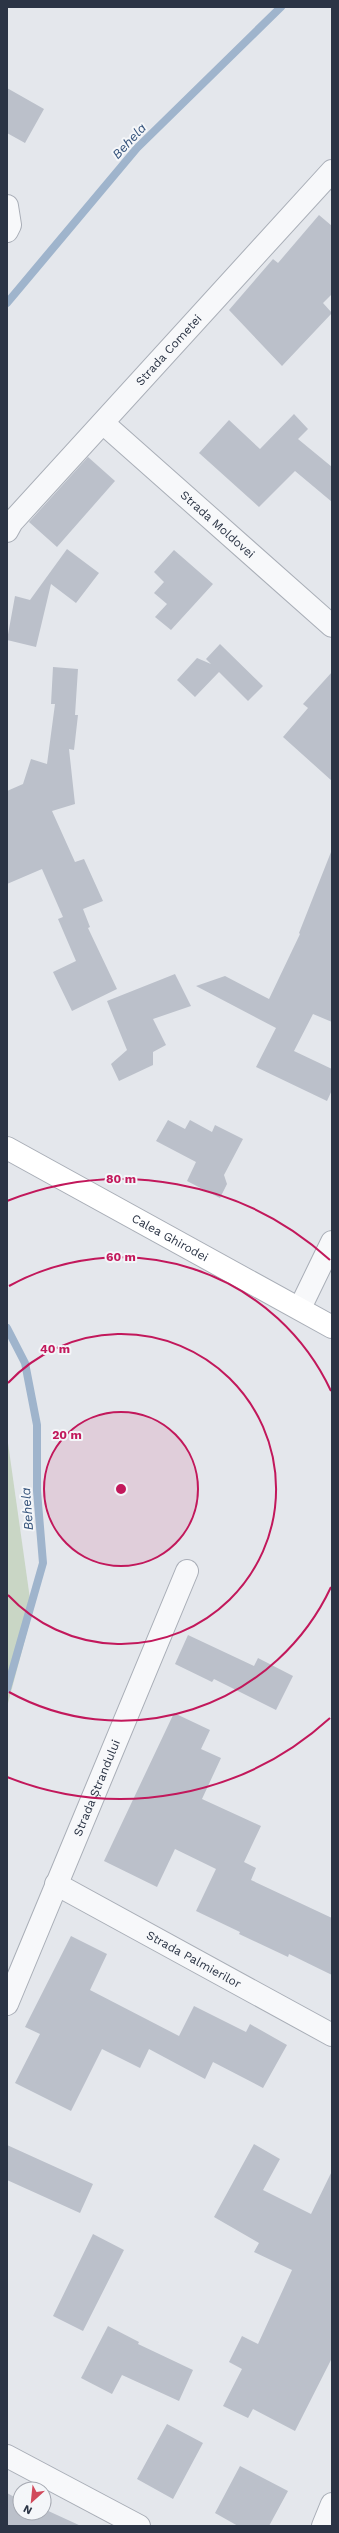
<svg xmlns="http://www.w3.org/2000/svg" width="339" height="2533" viewBox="0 0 339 2533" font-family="'Work Sans',sans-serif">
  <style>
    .green { fill: #c9d6c5 }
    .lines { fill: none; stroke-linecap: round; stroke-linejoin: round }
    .stream { stroke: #9fb4cc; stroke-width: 8 }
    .building { fill: #bbc0ca }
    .street-casing { stroke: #a9aeb7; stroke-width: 24 }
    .secondary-casing { stroke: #a9aeb7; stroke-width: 24 }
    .street { stroke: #f7f8fa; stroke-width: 22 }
    .secondary { stroke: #fff; stroke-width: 22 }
    .ring { fill: none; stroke: #c2185b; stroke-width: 2 }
    .labels { text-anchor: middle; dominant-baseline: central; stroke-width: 4; stroke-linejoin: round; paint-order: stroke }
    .street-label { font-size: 12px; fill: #2b3445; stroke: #f4f6f9 }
    .water-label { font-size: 13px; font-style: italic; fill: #34527a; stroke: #f4f6f9 }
    .centre { fill: #c2185b; stroke: #f4f6f9; stroke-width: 2 }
    .ring-label { font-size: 12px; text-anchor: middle; font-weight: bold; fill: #c2185b; stroke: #f4f6f9; stroke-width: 4; stroke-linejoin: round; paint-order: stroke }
  </style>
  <rect width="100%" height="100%" fill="#e4e7ec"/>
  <!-- green -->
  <path class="green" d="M 7,1436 L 32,1613 L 7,1707 Z"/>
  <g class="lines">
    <!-- stream -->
    <path class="stream" d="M 7,303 L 137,148 L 281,7
      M 7,1328 L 25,1363 L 37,1425 L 37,1491 L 43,1563 L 7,1689"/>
  </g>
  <!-- building -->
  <path class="building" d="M 7,88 L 44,109 L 25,143 L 7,133 Z
    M 319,215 L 332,226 L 332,294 L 323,303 L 332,313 L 282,366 L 229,310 L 273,259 L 278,263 Z
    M 294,414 L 308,429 L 298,439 L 332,467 L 332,502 L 295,471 L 259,507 L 199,453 L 229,420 L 260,449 Z
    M 88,457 L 115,481 L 57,547 L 29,522 Z
    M 67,549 L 99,573 L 76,603 L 51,584 L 36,647 L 7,640 L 15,596 L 30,600 Z
    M 174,550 L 213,584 L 171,630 L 155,617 L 167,604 L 154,593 L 164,582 L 154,572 Z
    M 220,644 L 263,686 L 248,701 L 219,672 L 195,697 L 177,680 L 197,658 L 211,664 L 206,659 Z
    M 53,667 L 78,669 L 75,715 L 78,715 L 74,750 L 69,749 L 75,804 L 52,811 L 75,862 L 84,859 L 103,901 L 83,909 L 90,927 L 88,928 L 117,989 L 72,1011 L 53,972 L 76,961 L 58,919 L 63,917 L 42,869 L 7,884 L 7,791 L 23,784 L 31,759 L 47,764 L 55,704 L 51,704 Z
    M 332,672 L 332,781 L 283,737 L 308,708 L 303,704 Z
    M 331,852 L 332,1022 L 313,1014 L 294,1051 L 332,1069 L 332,1090 L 327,1101 L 256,1067 L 276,1028 L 196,986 L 225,976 L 269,999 L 300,934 L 299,933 Z
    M 175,974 L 191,1006 L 153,1019 L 166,1045 L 153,1052 L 153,1065 L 119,1081 L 111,1064 L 127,1050 L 107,1001 Z
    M 168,1120 L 185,1129 L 190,1120 L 212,1132 L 215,1125 L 243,1139 L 224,1175 L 227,1184 L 220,1198 L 187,1181 L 196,1162 L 156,1141 Z
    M 188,1635 L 254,1666 L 258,1658 L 293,1676 L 276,1710 L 214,1679 L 212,1682 L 175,1664 Z
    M 174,1713 L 210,1730 L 201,1749 L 221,1758 L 202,1799 L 261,1826 L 244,1862 L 256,1868 L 251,1880 L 332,1918 L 332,1975 L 289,1954 L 288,1957 L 239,1934 L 240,1932 L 196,1911 L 216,1869 L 175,1849 L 157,1887 L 104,1861 Z
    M 71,1936 L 107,1954 L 90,1990 L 179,2036 L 194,2006 L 246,2032 L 250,2024 L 287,2045 L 263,2088 L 213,2062 L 205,2079 L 149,2049 L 140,2068 L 102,2049 L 71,2111 L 15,2083 L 40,2034 L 25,2027 Z
    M 254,2144 L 280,2159 L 263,2190 L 311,2214 L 332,2171 L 332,2358 L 295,2431 L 253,2409 L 248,2418 L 223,2406 L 242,2369 L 229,2362 L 242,2336 L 258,2344 L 292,2270 L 254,2252 L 259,2243 L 214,2217 Z
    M 7,2145 L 93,2184 L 80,2213 L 7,2180 Z
    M 93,2234 L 124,2250 L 83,2331 L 53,2316 Z
    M 108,2326 L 139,2342 L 138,2344 L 193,2370 L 179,2401 L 122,2375 L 112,2394 L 81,2378 Z
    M 167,2424 L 203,2443 L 173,2499 L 137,2479 Z
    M 240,2466 L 288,2491 L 269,2526 L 238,2526 L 215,2513 Z
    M 7,2493 L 20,2500 L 20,2513 L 44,2513 L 44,2509 L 81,2526 L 7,2526 Z"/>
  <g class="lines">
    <defs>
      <g id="street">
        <path d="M 7,206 L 10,225 L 7,231"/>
        <path id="s1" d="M 103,423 L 332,626"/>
        <path id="s2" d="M 7,531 L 12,522 L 332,171"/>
        <path d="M 300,1308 L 332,1242"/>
        <path id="s3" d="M 56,1884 L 332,2035"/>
        <path id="s4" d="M 7,2004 L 187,1571"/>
        <path d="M 7,2456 L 139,2526"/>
        <path d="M 323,2526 L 332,2504"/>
      </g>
      <g id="secondary">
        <path id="s5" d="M 7,1148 L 332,1327"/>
      </g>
    </defs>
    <!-- street casing -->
    <use href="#street" class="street-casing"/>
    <!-- secondary casing -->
    <use href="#secondary" class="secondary-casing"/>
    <!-- street -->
    <use href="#street" class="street"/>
    <!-- secondary -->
    <use href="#secondary" class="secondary"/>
  </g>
  <!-- distance rings -->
  <circle cx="121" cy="1489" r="77" fill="#c2185b" fill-opacity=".12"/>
  <g class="ring">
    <circle cx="121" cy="1489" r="77"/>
    <path d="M8 1383A155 155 0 1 1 8 1595"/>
    <path d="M331 1587A232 232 0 0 1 9 1692M9 1286A232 232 0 0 1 331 1391"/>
    <path d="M330 1718A310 310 0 0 1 7 1777M7 1201A310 310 0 0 1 330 1260"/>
  </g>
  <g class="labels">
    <!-- street labels -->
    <g class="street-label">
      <text stroke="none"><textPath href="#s2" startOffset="243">Strada Cometei</textPath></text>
      <text stroke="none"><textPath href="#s1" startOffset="153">Strada Moldovei</textPath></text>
      <text stroke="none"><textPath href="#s5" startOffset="186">Calea Ghirodei</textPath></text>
      <text stroke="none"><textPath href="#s4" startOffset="234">Strada Ștrandului</textPath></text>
      <text stroke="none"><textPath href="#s3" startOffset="157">Strada Palmierilor</textPath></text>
    </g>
    <!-- water labels -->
    <g class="water-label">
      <text transform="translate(129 141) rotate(-47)">Behela</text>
      <text transform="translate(27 1509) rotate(-94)">Behela</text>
    </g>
  </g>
  <circle cx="121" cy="1489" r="6" class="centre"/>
  <g class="ring-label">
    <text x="121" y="1183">80 m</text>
    <text x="121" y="1261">60 m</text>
    <text x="55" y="1353">40 m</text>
    <text x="67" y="1439">20 m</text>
  </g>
  <!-- border -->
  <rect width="339" height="2533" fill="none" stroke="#2b3445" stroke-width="16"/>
  <!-- north arrow -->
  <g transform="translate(32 2501) rotate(207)"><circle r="19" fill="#f4f6f9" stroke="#a4a8b1"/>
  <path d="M0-3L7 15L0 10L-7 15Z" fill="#d1495b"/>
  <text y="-6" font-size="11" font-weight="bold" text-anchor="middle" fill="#2b3445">N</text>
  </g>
</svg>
